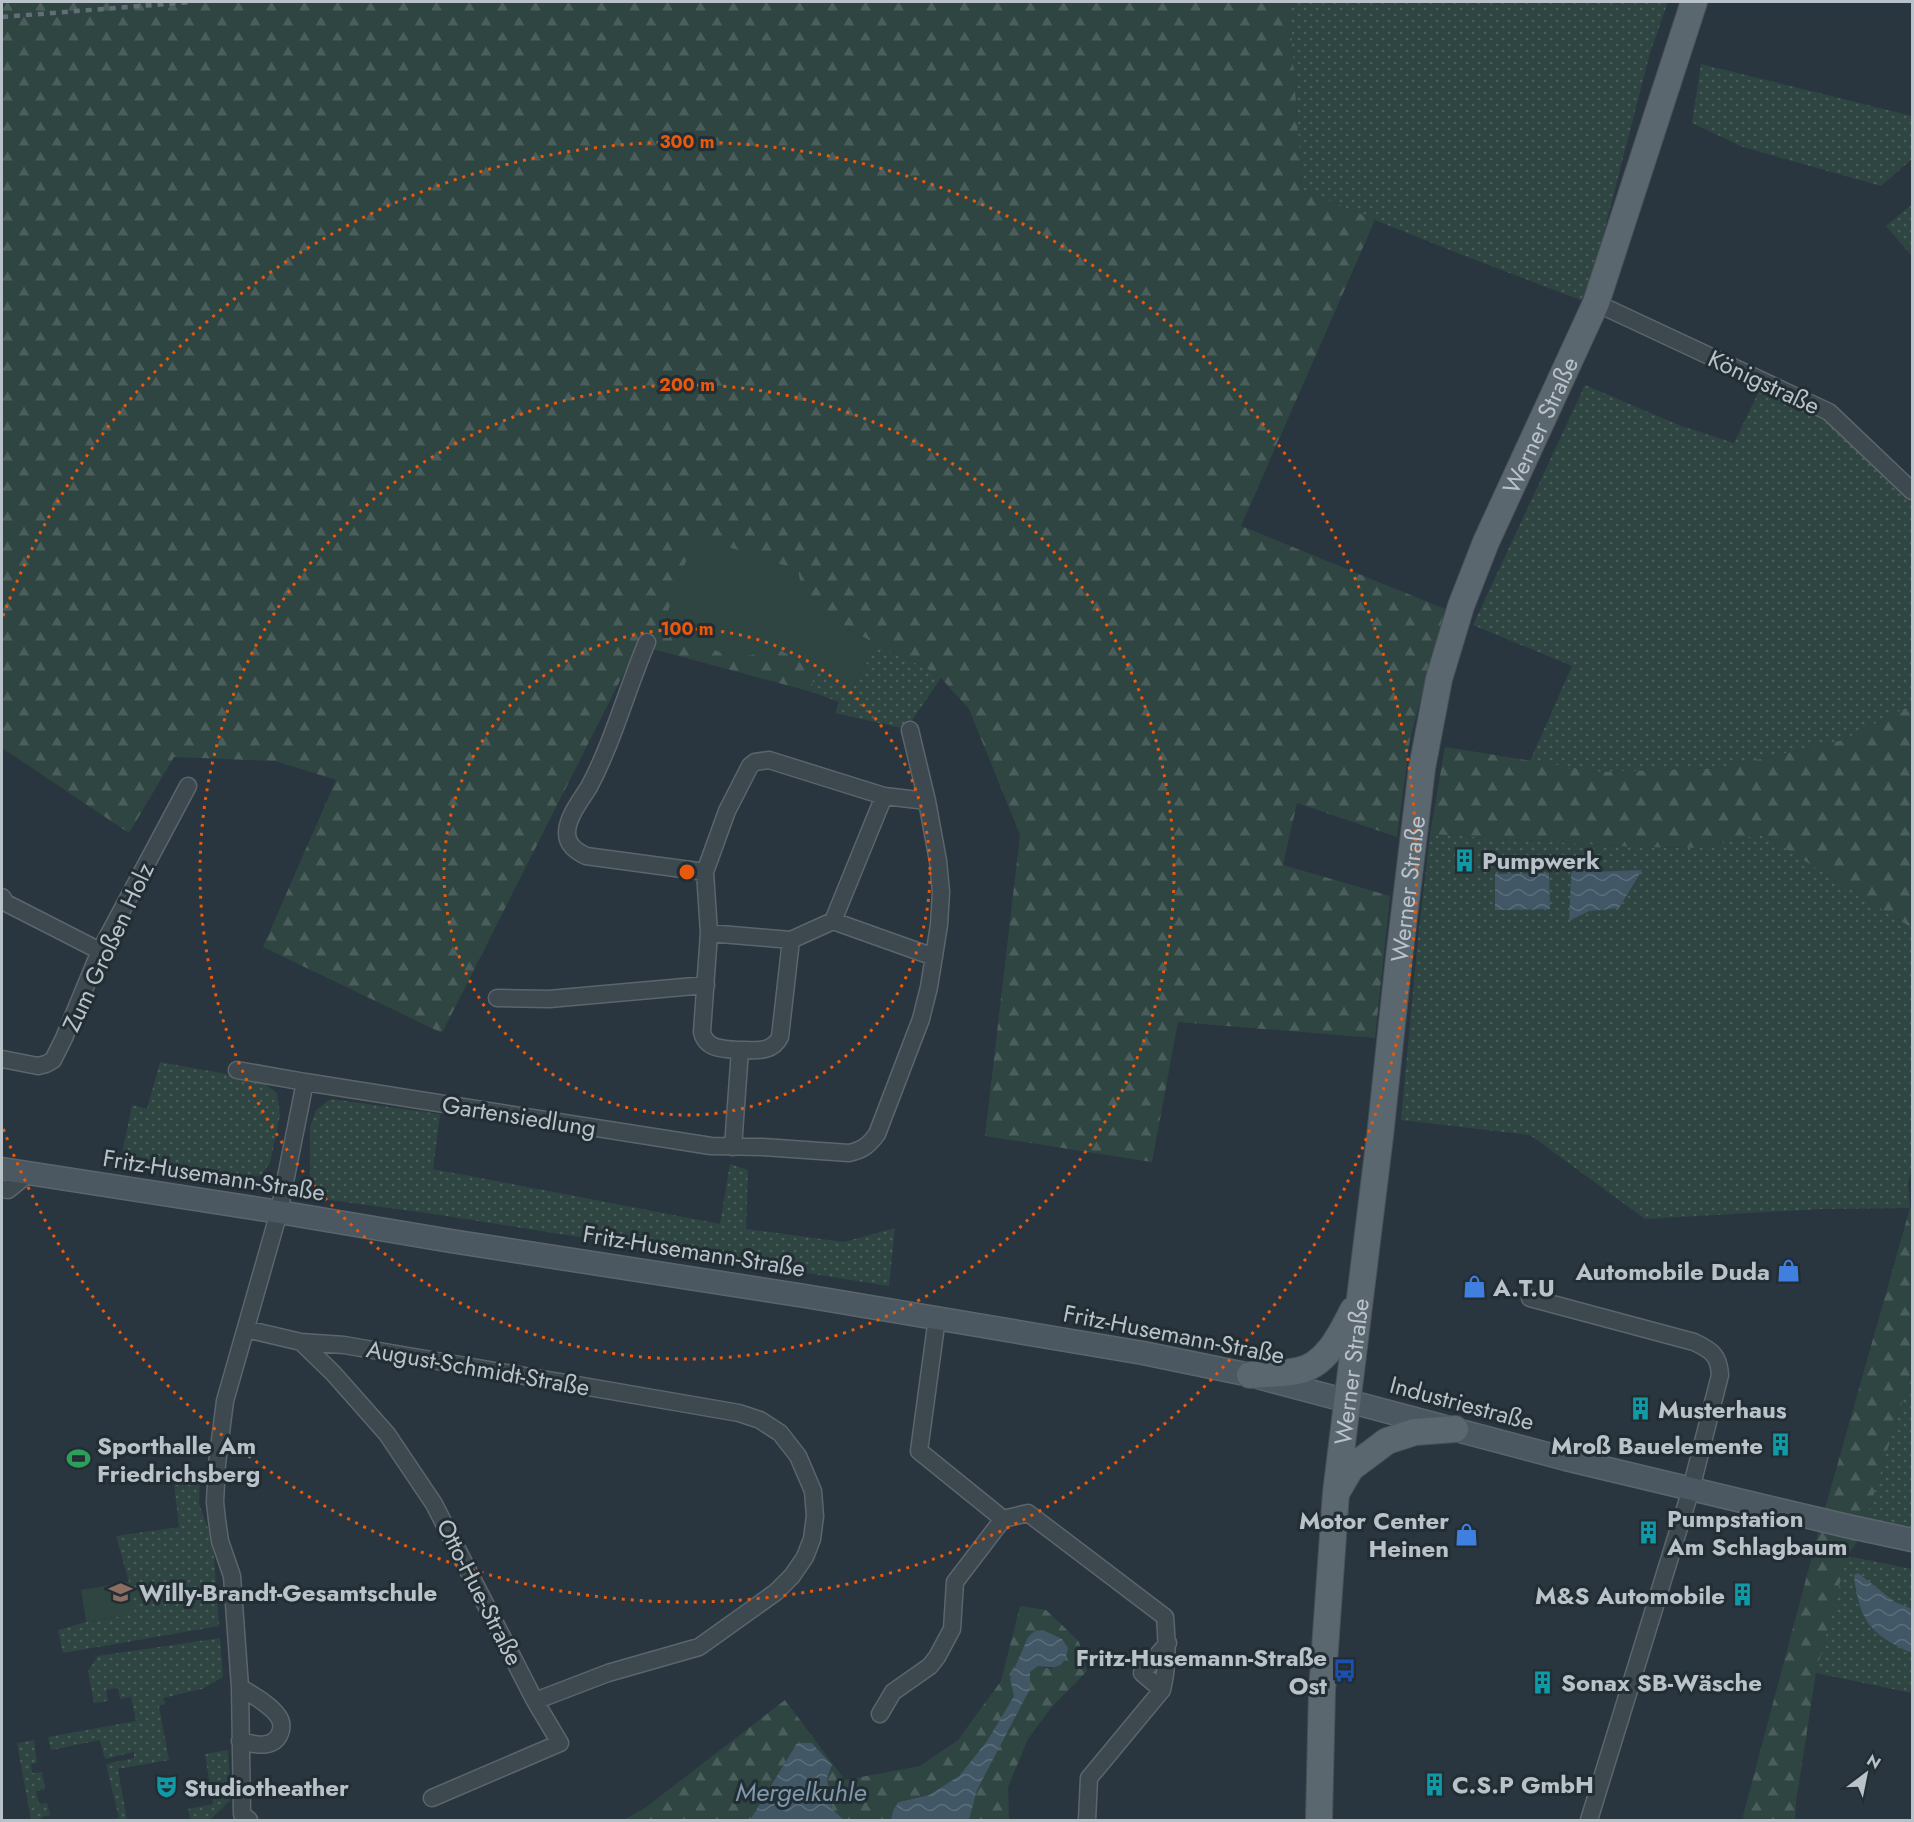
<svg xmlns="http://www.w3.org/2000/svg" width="1914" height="1822" viewBox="0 0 1914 1822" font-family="Jost,sans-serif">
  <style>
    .grass { fill: url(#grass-dots) }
    .forest { fill: url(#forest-firs) }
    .green { fill: #2f4542 }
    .water { fill: url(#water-waves) }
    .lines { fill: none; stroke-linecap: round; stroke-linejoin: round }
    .street-casing { stroke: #5b656c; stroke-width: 19 }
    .secondary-casing { stroke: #5b656c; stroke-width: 25 }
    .primary-casing { stroke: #475158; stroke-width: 28 }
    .street { stroke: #3d484f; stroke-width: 16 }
    .secondary { stroke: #4c5861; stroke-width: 22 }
    .primary { stroke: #5b676f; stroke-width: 26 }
    .rail { stroke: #626e77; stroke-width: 4.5; stroke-dasharray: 6 6; stroke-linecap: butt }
    .ring { fill: none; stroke: #e8590c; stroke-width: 3; stroke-dasharray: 3 6 }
    .labels { text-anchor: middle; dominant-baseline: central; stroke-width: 6; stroke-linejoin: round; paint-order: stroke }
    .street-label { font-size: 24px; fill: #bac2c9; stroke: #222d34 }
    .poi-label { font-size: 24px; font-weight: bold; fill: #bac2c9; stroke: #222d34; text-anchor: start }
    .water-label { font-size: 26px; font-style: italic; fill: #7e97a9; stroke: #222d34 }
    .centre { fill: #e8590c; stroke: #222d34; stroke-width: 3 }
    .ring-label { font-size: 18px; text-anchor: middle; font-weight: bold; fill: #e8590c; stroke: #222d34; stroke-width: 6; stroke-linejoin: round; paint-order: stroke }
  </style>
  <defs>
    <pattern id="grass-dots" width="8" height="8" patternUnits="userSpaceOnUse" patternTransform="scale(1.5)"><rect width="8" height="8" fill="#2f4542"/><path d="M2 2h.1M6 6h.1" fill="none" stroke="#4b5e5c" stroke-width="1.8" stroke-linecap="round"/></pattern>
    <pattern id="forest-firs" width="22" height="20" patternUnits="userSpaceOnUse" patternTransform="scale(1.5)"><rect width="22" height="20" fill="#2f4542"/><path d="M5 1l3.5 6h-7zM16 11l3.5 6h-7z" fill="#4b5e5c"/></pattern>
    <pattern id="water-waves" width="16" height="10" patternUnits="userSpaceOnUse" patternTransform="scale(1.5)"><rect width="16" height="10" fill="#415766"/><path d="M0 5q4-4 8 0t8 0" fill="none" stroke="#5a6e7b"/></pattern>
  </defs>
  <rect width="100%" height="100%" fill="#29363f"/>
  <!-- grass -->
  <path class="grass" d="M 1289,2 L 1668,2 L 1650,53 L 1586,302 C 1490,266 1396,230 1302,189 Z
    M 1701,64 L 1912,116 L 1912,159 L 1881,186 L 1743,147 L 1692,123 Z
    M 1912,204 L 1912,256 L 1886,226 Z
    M 1585,385 L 1681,426 L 1734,443 L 1760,389 L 1818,414 L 1912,501 L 1912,705 L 1843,740 L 1721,768 L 1600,772 L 1530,761 L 1572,666 L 1473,625 Z
    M 877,645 L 926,668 L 941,678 L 906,729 L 835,713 L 839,702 L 812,692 L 813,669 L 850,691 Z
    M 1430,834 L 1634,847 L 1702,848 L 1762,834 L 1912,928 L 1912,1168 L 1908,1182 L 1910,1208 L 1822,1209 L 1645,1219 L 1530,1135 L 1401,1120 L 1418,938 Z
    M 160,1062 L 259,1080 L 277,1093 L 280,1115 L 270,1163 L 261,1175 L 237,1179 L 122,1154 L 132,1105 L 147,1109 Z
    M 331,1099 L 440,1114 L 433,1169 L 720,1224 L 730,1164 L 748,1170 L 746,1229 L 844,1242 L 895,1228 L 889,1286 L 427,1213 L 322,1199 L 310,1180 L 310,1127 L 316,1110 Z
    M 1912,1370 L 1912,1546 L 1861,1536 Z
    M 200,1481 L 199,1504 L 213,1542 L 219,1626 L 63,1653 L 58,1630 L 86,1622 L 134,1614 L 129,1582 L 116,1536 L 179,1527 L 174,1482 Z
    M 1847,1556 L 1912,1569 L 1912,1693 L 1816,1673 Z
    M 220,1638 L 223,1677 L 202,1689 L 163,1698 L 165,1704 L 159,1706 L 169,1760 L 118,1769 L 127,1820 L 104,1820 L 119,1818 L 106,1764 L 134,1758 L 134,1752 L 105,1759 L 100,1740 L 51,1750 L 48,1737 L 136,1721 L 131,1697 L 120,1699 L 118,1688 L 106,1690 L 108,1701 L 94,1703 L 88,1671 L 98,1656 Z
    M 34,1740 L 37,1763 L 31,1764 L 32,1773 L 42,1772 L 45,1789 L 36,1791 L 39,1804 L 47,1803 L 50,1815 L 42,1817 L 42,1820 L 31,1820 L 17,1743 Z
    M 228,1750 L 231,1799 L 210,1820 L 190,1820 L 188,1809 L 213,1804 L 205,1754 Z"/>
  <!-- forest -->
  <path class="forest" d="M 2,2 L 1289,2 L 1302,189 L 1375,220 L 1241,526 L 1445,609 L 1410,739 L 1397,837 L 1297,803 L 1283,865 L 1390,896 L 1375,1038 L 1178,1022 L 1152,1162 L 985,1136 L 1020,835 L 969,709 L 941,678 L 926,668 L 877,645 L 804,602 L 777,647 L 813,669 L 812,692 L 638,645 L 442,1033 L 263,947 L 336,780 L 275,761 L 174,757 L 129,833 L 2,748 Z
    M 1912,705 L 1912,928 L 1762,834 L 1703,848 L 1634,847 L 1430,834 L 1445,747 L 1600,772 L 1721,768 L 1843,740 Z
    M 1912,1207 L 1912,1370 L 1861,1536 L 1847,1556 L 1816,1673 L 1796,1802 L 1795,1820 L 1744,1820 L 1743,1816 L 1819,1530 L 1910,1208 Z
    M 1020,1606 L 1046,1610 L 1063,1626 L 1079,1642 L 1087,1671 L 1050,1709 L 1028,1739 L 1008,1787 L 1009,1820 L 969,1820 L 977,1790 L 1029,1689 L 1030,1672 L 1038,1666 L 1051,1669 L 1068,1648 L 1010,1679 L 1014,1696 L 987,1741 L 959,1776 L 929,1795 L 899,1802 L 893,1811 L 891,1820 L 844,1820 L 832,1809 L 827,1778 L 832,1765 L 812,1743 L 797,1743 L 750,1820 L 624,1820 L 645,1808 L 785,1700 L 845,1780 L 920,1766 L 958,1740 L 1001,1681 Z"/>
  <!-- green -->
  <path class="green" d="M 695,536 L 798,570 L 804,602 L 877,645 L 850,691 L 777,648 L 736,659 L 662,628 Z
    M 129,1582 L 135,1614 L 86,1622 L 81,1590 Z"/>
  <!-- water -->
  <path class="water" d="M 1572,861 L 1594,872 L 1642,870 L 1619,908 L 1589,911 L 1569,921 Z
    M 1549,873 L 1550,909 L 1495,910 L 1495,874 Z
    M 1858,1573 L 1895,1602 L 1912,1609 L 1912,1653 C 1870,1635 1859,1620 1854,1575 Z
    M 1043,1630 L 1062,1639 L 1068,1648 C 1064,1670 1056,1668 1038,1666 L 1030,1672 L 1030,1689 L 977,1790 L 969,1820 L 891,1820 L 893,1811 L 899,1802 L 929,1795 L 959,1776 L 987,1741 L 1014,1696 L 1010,1679 L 1028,1637 L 1035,1631 Z
    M 797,1743 L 812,1743 L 832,1765 L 827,1778 L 832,1809 L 844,1820 L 750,1820 Z"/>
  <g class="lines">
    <defs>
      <path id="street" d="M 1596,303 L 1829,412 L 1912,491
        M 647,642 C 627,689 613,742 589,787 C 581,800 567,817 567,833 C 567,845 576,851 586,856 L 705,872
        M 910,730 L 927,801
        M 2,897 L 6,903 L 100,951
        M 833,921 L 884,796
        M 709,933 L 791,940 L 833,921 L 934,957
        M 497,998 L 549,999 L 706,985
        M 740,1050 C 756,1050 772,1053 780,1037 L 791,940
        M 2,1059 L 38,1066 L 46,1064 L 53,1060 L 64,1038 L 100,951 L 188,786
        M 237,1070 L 305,1082
        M 2,1189 L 8,1190 L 29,1173
        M 1530,1298 L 1694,1342 C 1711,1350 1719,1355 1720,1375 L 1691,1489 L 1589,1820
        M 937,1318 L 919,1451 L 1003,1519
        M 246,1329 L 301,1342 L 344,1345 L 739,1413 L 760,1420 L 780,1433 L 798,1456 L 813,1491 L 815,1516 L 812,1539 L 805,1557 L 792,1576 L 776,1592 L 699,1647 L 608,1673 L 535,1701
        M 301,1342 L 333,1373 L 387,1434 L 434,1504 L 535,1701 L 560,1743 L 432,1798
        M 1003,1519 L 1028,1513 L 1165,1617 C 1167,1642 1168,1666 1162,1690 L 1089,1778 L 1087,1820
        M 240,1687 C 252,1695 270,1704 278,1716 C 281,1720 282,1725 281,1730 C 276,1750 255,1745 240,1741
        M 1162,1690 L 1142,1673 L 1168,1643
        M 880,1714 L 893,1692 L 930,1666 L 937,1657 L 952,1629 L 955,1582 L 1003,1519
        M 249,1820 L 242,1814 L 240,1687 L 232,1576 L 220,1541 L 217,1520 L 215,1502 L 217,1464 L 225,1401 L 279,1212 L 305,1082 L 711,1146 L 763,1147 L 849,1153 C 863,1150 869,1145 877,1134 L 921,1019 L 929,987 L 939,925 L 941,892 L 938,861 L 927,801 L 884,796 L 769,760 L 755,762 L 750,766 L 727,811 L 705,872 L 709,933 L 702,1032 C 706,1050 725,1049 740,1050 L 733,1147"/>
      <path id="secondary" d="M 2,1169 L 279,1212 L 451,1241 L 805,1296 L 1143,1353 L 1250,1375 L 1566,1459 L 1847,1526 L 1912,1540"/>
      <g id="primary">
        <path d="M 1250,1375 C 1266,1374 1282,1374 1297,1371 C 1326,1366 1341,1334 1353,1310"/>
        <path d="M 1338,1490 L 1351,1468 L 1387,1441 L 1415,1432 L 1455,1429"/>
        <path id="s1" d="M 1319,1820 L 1322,1691 L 1336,1493 L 1380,1136 L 1399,958 L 1422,768 L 1439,679 L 1461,606 L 1486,542 L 1596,303 L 1694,2"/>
      </g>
    </defs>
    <!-- street casing -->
    <use href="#street" class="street-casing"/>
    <!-- secondary casing -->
    <use href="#secondary" class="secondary-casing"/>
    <!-- primary casing -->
    <use href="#primary" class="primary-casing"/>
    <!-- street -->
    <use href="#street" class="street"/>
    <!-- secondary -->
    <use href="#secondary" class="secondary"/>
    <!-- primary -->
    <use href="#primary" class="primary"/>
    <!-- rail -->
    <path class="rail" d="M 2,17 L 191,2"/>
  </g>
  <!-- distance rings -->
  <g class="ring">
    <circle cx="687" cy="872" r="243"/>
    <circle cx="687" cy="872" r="487"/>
    <path d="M3 616A730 730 0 1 1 3 1128"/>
  </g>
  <!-- icons -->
  <defs>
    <symbol id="building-bare" viewBox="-9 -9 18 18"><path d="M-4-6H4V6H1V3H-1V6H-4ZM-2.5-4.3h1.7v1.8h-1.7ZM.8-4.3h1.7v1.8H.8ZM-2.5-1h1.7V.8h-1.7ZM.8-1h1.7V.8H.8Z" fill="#0f9aa8" stroke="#222d34" stroke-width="2.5" paint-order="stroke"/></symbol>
    <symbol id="shop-bare" viewBox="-9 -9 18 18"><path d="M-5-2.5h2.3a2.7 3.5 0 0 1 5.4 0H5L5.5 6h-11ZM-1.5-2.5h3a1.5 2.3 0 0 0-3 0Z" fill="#3f7fe0" stroke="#222d34" stroke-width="2.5" paint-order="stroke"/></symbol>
    <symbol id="stadium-bare" viewBox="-9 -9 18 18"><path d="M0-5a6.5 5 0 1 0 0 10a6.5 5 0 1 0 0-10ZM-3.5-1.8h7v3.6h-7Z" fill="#2e9e5b" stroke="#222d34" stroke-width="2.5" paint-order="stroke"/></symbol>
    <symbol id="school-bare" viewBox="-9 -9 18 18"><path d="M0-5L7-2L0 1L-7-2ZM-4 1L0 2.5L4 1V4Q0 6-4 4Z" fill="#8d6e63" stroke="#222d34" stroke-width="2.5" paint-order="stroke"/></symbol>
    <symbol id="bus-bare" viewBox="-9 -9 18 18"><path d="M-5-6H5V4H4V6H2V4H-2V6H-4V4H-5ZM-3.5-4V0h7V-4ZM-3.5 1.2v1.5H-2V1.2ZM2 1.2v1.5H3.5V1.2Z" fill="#1a4fb4" stroke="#222d34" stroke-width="2.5" paint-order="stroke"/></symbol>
    <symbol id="theatre-bare" viewBox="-9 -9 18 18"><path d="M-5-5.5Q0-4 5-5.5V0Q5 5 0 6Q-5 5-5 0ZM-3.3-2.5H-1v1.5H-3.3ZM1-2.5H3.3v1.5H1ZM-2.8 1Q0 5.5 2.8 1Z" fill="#0f9aa8" stroke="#222d34" stroke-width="2.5" paint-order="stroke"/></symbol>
  </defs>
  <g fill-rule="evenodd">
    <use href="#building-bare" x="1448" y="844" width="33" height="33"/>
    <use href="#shop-bare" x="1772" y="1254" width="33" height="33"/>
    <use href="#shop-bare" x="1458" y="1270" width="33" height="33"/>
    <use href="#building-bare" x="1624" y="1392" width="33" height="33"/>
    <use href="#building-bare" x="1764" y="1428" width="33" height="33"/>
    <use href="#stadium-bare" x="62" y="1442" width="33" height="33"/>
    <use href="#building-bare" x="1632" y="1516" width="33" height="33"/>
    <use href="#shop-bare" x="1450" y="1518" width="33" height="33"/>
    <use href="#school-bare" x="104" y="1576" width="33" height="33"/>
    <use href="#building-bare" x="1726" y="1578" width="33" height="33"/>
    <use href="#bus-bare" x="1328" y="1654" width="33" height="33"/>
    <use href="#building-bare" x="1526" y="1666" width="33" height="33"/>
    <use href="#building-bare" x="1418" y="1768" width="33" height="33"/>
    <use href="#theatre-bare" x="150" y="1770" width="33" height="33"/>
  </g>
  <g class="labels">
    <!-- street labels -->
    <g class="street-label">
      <text transform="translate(1764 382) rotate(25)">Königstraße</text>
      <text stroke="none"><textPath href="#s1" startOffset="1422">Werner Straße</textPath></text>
      <text stroke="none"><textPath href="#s1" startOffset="936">Werner Straße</textPath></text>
      <text transform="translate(108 947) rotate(-65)">Zum Großen Holz</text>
      <text transform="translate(519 1116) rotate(9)">Gartensiedlung</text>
      <text transform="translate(214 1175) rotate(9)">Fritz-Husemann-Straße</text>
      <text transform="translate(694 1251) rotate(9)">Fritz-Husemann-Straße</text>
      <text transform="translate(1174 1334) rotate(11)">Fritz-Husemann-Straße</text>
      <text transform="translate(478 1368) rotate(10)">August-Schmidt-Straße</text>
      <text stroke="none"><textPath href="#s1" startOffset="450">Werner Straße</textPath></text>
      <text transform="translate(1462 1403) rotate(15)">Industriestraße</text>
      <text transform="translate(480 1592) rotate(63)">Otto-Hue-Straße</text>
    </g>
    <!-- poi labels -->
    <g class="poi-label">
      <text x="1482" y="860">Pumpwerk</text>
      <text x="1770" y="1271" text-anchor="end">Automobile Duda</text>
      <text x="1493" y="1287">A.T.U</text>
      <text x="1658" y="1409">Musterhaus</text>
      <text x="97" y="1445">Sporthalle Am<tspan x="97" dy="28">Friedrichsberg</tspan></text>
      <text x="1763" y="1445" text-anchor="end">Mroß Bauelemente</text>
      <text x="1667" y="1518">Pumpstation<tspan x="1667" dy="28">Am Schlagbaum</tspan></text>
      <text x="1449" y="1520" text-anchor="end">Motor Center<tspan x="1449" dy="28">Heinen</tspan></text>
      <text x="139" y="1592">Willy-Brandt-Gesamtschule</text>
      <text x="1725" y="1595" text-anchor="end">M&amp;S Automobile</text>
      <text x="1327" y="1657" text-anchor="end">Fritz-Husemann-Straße<tspan x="1327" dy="28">Ost</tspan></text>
      <text x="1561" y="1682">Sonax SB-Wäsche</text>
      <text x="1452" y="1784">C.S.P GmbH</text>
      <text x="184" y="1787">Studiotheather</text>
    </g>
    <!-- water labels -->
    <g class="water-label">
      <text x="801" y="1792">Mergelkuhle</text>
    </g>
  </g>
  <circle cx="687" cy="872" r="9" class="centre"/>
  <g class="ring-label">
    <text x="687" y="148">300 m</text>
    <text x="687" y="391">200 m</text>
    <text x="687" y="635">100 m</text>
  </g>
  <!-- border -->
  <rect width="1914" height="1822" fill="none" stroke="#bac2c9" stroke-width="6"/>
  <!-- north arrow -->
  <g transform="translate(1866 1774) rotate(32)" stroke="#222d34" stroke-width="4.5" paint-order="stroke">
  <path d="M0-4.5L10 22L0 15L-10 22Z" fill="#bac2c9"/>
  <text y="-9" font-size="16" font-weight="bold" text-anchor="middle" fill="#bac2c9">N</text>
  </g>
</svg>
